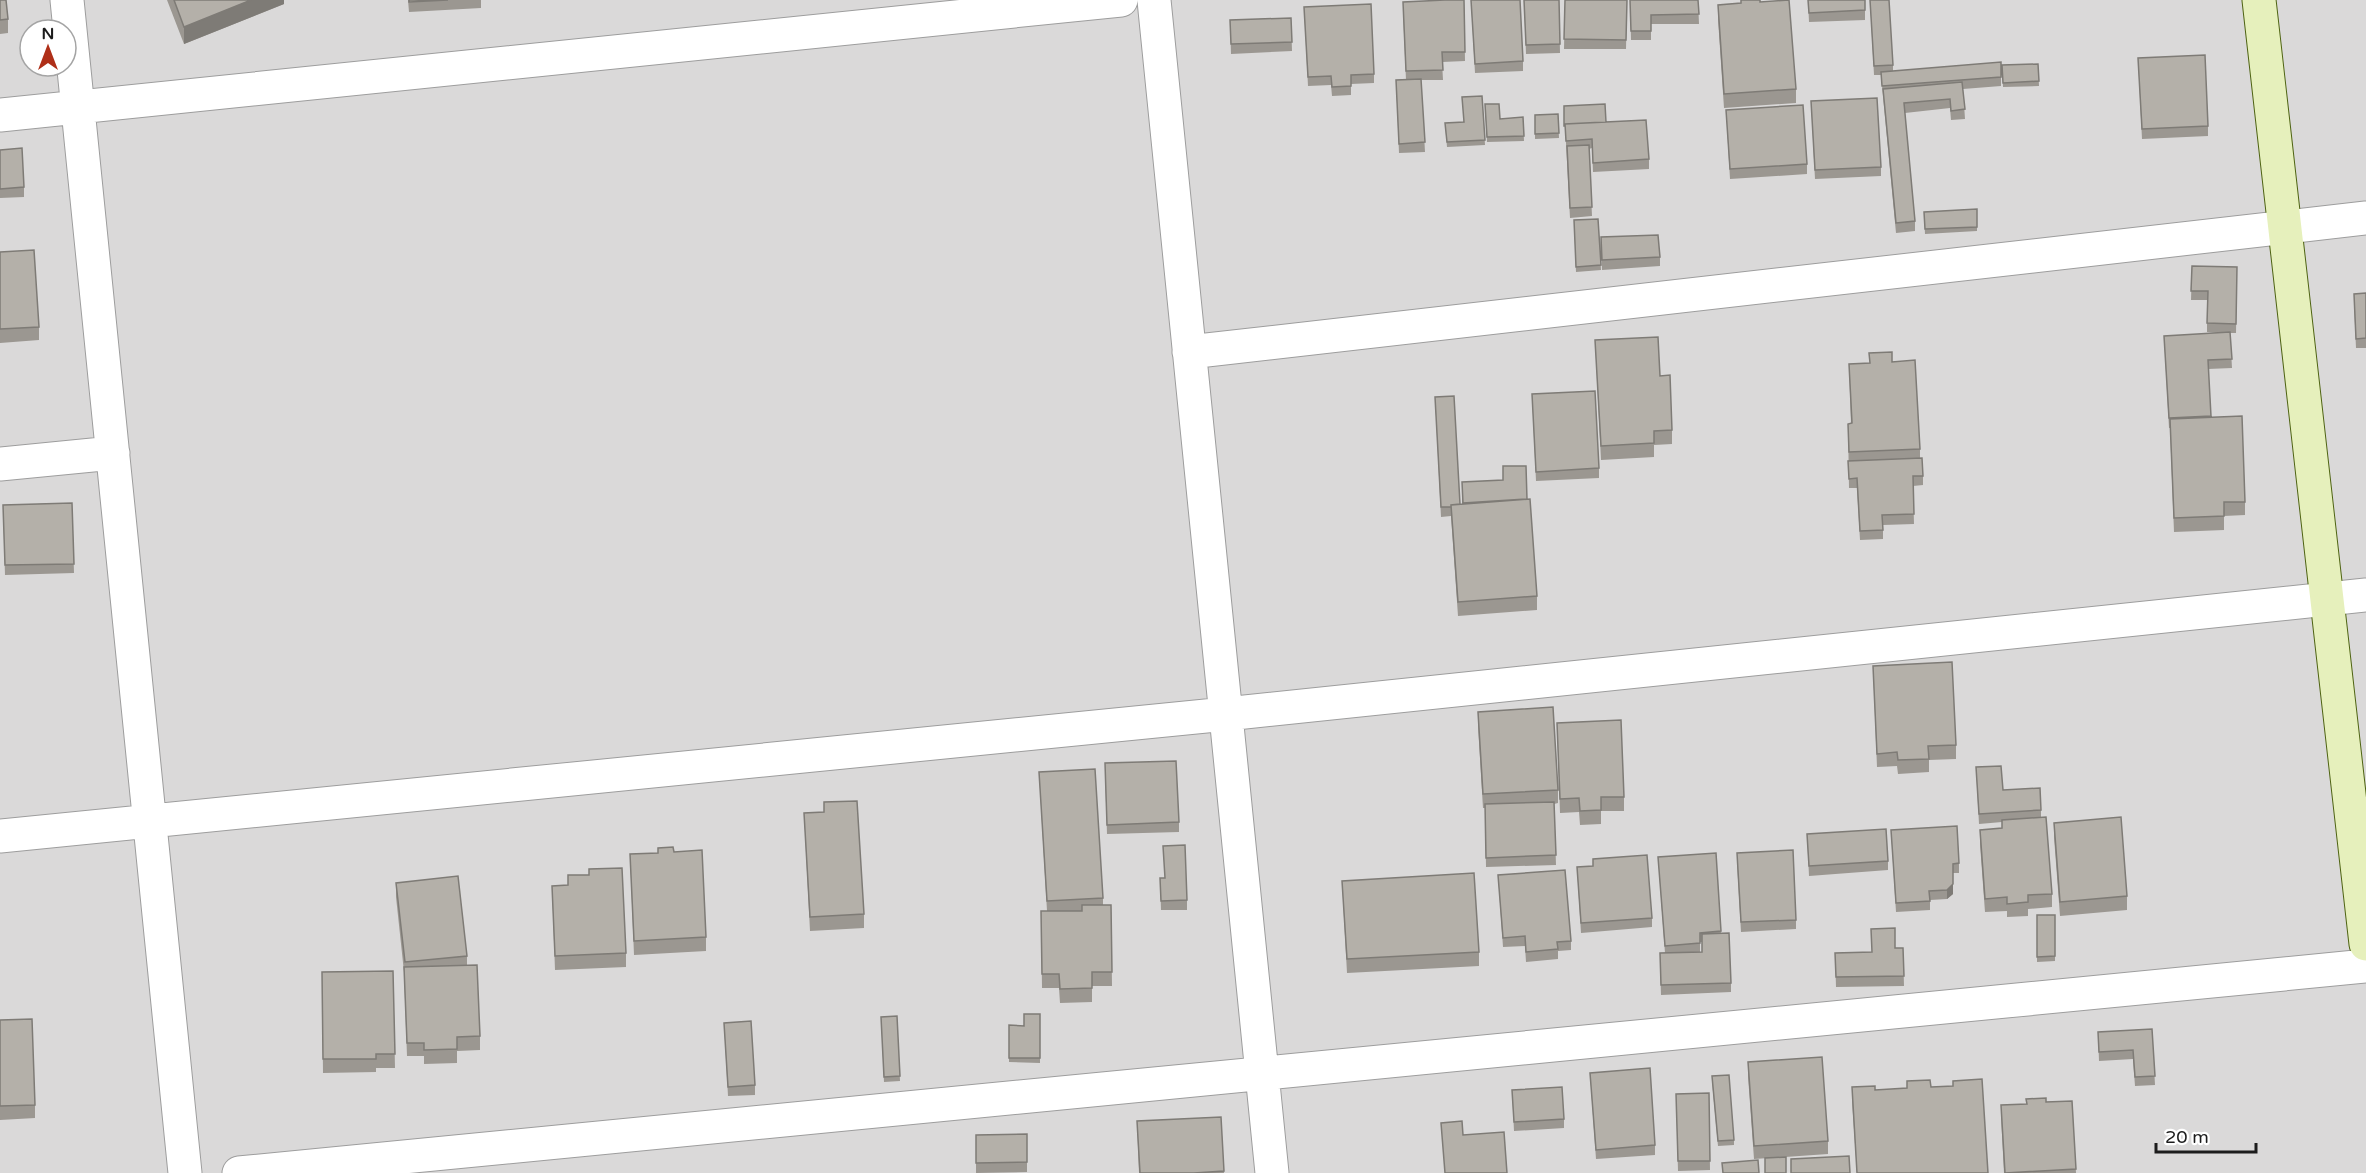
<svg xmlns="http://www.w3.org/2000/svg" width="2366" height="1173" viewBox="0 0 2366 1173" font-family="'Varela Round',sans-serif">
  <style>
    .residential { fill: #dad9d9; fill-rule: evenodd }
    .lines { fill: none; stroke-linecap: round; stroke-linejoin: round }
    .street-casing { stroke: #9d9d9d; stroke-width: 35 }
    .secondary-casing { stroke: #4e6312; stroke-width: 35 }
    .street { stroke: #fff; stroke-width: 33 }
    .secondary { stroke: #e6f0bc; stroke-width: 33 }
    .wall { fill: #9b9791; fill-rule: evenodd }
    .shaded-wall { fill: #7e7b76 }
    .building { fill: #b4b0a9; stroke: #7e7b76; stroke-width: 1.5 }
  </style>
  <rect width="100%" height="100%" fill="#eceae2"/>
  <!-- residential -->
  <path class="residential" d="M 0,0 L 2366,0 L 2366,1173 L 0,1173 ZM 30,30 L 66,30 L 66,66 L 30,66 Z"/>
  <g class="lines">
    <defs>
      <path id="street" d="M 67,0 L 185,1173
        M 1154,0 L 1272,1173
        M 0,115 L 1121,0
        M 1189,352 L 2366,218
        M 0,464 L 113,453
        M 0,836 L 1226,714 L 2366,595
        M 239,1173 L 2366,966"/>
      <path id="secondary" d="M 2259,0 L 2366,944"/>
    </defs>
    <!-- street casing -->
    <use href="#street" class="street-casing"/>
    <!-- secondary casing -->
    <use href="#secondary" class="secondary-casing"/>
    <!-- street -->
    <use href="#street" class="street"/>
    <!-- secondary -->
    <use href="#secondary" class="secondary"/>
  </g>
  <!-- wall -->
  <path class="wall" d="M 0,0 L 8,19 L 8,33 L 0,34 Z
    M 167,0 L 284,0 L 284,4 L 184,44 Z
    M 408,0 L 481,0 L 481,8 L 409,12 Z
    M 1464,0 L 1465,61 L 1442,62 L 1443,80 L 1421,80 L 1425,152 L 1399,153 L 1396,80 L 1406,80 L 1403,11 Z
    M 1471,0 L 1523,61 L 1523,71 L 1475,73 Z
    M 1524,0 L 1559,0 L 1560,53 L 1526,54 Z
    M 1565,0 L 1627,0 L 1626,49 L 1564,49 Z
    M 1630,0 L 1698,0 L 1699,24 L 1651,24 L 1651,40 L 1631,40 Z
    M 1808,0 L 1865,0 L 1865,20 L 1809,22 Z
    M 1870,0 L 1893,65 L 1893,71 L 2001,77 L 2001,86 L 1963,89 L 1965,119 L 1951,120 L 1950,108 L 1905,113 L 1915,221 L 1915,231 L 1896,233 L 1881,75 L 1874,75 Z
    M 1718,5 L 1796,89 L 1796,103 L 1724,108 L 1718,19 Z
    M 1304,7 L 1374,74 L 1374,83 L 1351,84 L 1351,95 L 1332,96 L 1331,85 L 1308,86 Z
    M 1291,18 L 1292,51 L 1231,54 L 1230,20 Z
    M 2138,58 L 2208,126 L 2208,136 L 2142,139 Z
    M 2038,64 L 2039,86 L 2003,87 L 2002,65 Z
    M 1482,96 L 1485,145 L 1447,147 L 1445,123 L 1463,122 Z
    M 1811,101 L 1881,167 L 1881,176 L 1815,179 Z
    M 1485,104 L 1500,119 L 1523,117 L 1524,141 L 1487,142 Z
    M 1564,106 L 1606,122 L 1649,159 L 1649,169 L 1593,172 L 1592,148 L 1589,149 L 1592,216 L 1570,218 Z
    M 1726,110 L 1807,164 L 1807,174 L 1730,179 Z
    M 1558,114 L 1559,138 L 1535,139 L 1535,115 Z
    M 0,150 L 24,187 L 24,197 L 0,198 Z
    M 1977,209 L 1977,231 L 1925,234 L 1924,212 Z
    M 1598,219 L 1601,270 L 1576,272 L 1574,220 Z
    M 1601,237 L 1660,257 L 1660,266 L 1602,270 Z
    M 0,252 L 39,327 L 39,340 L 0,343 Z
    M 2192,266 L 2237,267 L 2236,333 L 2230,333 L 2232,368 L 2208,369 L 2211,418 L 2245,502 L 2245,515 L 2224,516 L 2224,530 L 2174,532 L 2170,428 L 2169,428 L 2164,336 L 2220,333 L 2207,332 L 2207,300 L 2191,300 Z
    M 2366,293 L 2366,348 L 2356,348 L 2354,303 Z
    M 1595,340 L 1660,376 L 1672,430 L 1672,444 L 1654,445 L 1654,457 L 1601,460 Z
    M 1892,362 L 1920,449 L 1920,458 L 1923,476 L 1923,485 L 1913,486 L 1914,524 L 1883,525 L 1883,539 L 1860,540 L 1857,488 L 1849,488 L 1848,424 L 1851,423 L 1849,364 Z
    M 1532,394 L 1599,468 L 1599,478 L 1536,481 Z
    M 1435,397 L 1460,504 L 1462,504 L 1462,482 L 1527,499 L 1537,596 L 1537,610 L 1458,616 L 1451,516 L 1441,517 Z
    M 72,503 L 74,573 L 5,575 L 3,505 Z
    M 1873,666 L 1956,745 L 1956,759 L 1929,760 L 1929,772 L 1898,774 L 1897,766 L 1877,767 Z
    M 1478,712 L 1558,790 L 1558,803 L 1554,804 L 1556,865 L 1486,867 L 1485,808 L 1483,808 L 1478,726 Z
    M 1557,723 L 1624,797 L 1624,811 L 1601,811 L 1601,824 L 1580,825 L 1579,812 L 1560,813 Z
    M 1976,767 L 2003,790 L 2041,810 L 2041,817 L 2052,894 L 2052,907 L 2028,909 L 2028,916 L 2007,917 L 2007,911 L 1985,912 L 1980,844 L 1980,830 L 2002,828 L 2002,822 L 1979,824 Z
    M 1039,772 L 1103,898 L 1103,905 L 1111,905 L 1112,986 L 1092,986 L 1092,1002 L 1060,1003 L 1059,988 L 1042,988 L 1041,911 L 1047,911 Z
    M 1105,773 L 1179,822 L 1179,832 L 1107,834 Z
    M 824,812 L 864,914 L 864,928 L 810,931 L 804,813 Z
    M 2054,823 L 2127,896 L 2127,910 L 2060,916 L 2054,837 Z
    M 1891,830 L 1959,863 L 1959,873 L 1953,873 L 1953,894 L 1947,899 L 1930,900 L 1930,910 L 1896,912 Z
    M 1807,834 L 1888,861 L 1888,870 L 1809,876 Z
    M 1716,853 L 1721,934 L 1731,983 L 1731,992 L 1661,995 L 1660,963 L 1665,953 L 1658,857 ZM 1700,942 L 1702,942 L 1702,952 L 1700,952 Z
    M 630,854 L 706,937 L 706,951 L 634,955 Z
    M 1737,862 L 1796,920 L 1796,929 L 1741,932 Z
    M 1577,867 L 1652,918 L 1652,927 L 1581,933 Z
    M 1498,875 L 1571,941 L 1571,950 L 1558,951 L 1558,959 L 1526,962 L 1525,946 L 1503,947 Z
    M 1160,878 L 1187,900 L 1187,910 L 1161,910 Z
    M 1342,881 L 1479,952 L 1479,966 L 1347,973 Z
    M 396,883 L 467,956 L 467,965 L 480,1036 L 480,1050 L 457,1051 L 457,1063 L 424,1064 L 424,1056 L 407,1056 L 404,972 L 396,897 Z
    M 552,886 L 626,953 L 626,967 L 555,970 Z
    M 2037,915 L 2055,915 L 2055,961 L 2037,962 Z
    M 1903,948 L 1904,986 L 1836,987 L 1835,953 L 1872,952 Z
    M 393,971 L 395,1068 L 376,1068 L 376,1072 L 323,1073 L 322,972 Z
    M 1040,1014 L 1040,1063 L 1009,1062 L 1009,1025 L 1024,1026 Z
    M 897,1016 L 900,1081 L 884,1082 L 881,1017 Z
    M 0,1020 L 35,1105 L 35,1118 L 0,1120 Z
    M 724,1023 L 755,1085 L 755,1095 L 728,1096 Z
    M 2152,1029 L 2155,1085 L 2135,1086 L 2133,1059 L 2099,1061 L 2098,1032 Z
    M 1748,1062 L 1828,1141 L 1828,1154 L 1754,1159 L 1748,1076 Z
    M 1590,1073 L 1655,1145 L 1655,1155 L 1596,1159 Z
    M 1712,1081 L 1734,1140 L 1734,1145 L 1718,1146 Z
    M 1852,1087 L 1875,1090 L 1931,1087 L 1988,1173 L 1857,1173 L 1852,1101 Z
    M 1512,1090 L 1564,1119 L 1564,1128 L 1514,1131 Z
    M 1709,1093 L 1710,1170 L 1678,1171 L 1676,1094 Z
    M 2072,1101 L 2076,1173 L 2004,1173 L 2001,1115 L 2046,1102 Z
    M 1221,1117 L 1224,1173 L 1139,1173 L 1137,1121 Z
    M 1027,1134 L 1027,1172 L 976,1173 L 976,1135 Z"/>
  <!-- shaded-wall -->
  <path class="shaded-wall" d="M 251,0 L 284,0 L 284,4 L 184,44 L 184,27 Z
    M 1953,884 L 1953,894 L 1947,899 L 1947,890 Z"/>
  <!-- building -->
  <path class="building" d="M 0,0 L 6,0 L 8,19 L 0,20 Z
    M 174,0 L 251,0 L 184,27 Z
    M 409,0 L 448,0 L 409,2 Z
    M 1445,0 L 1464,0 L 1465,52 L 1442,52 L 1443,70 L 1406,71 L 1403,2 Z
    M 1471,0 L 1520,0 L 1523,61 L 1475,64 Z
    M 1524,0 L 1559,0 L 1560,44 L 1526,45 Z
    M 1565,0 L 1627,0 L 1626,40 L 1564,39 Z
    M 1630,0 L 1698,0 L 1699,14 L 1651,15 L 1651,31 L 1631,31 Z
    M 1741,0 L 1760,0 L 1760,2 L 1789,0 L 1796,89 L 1724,94 L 1718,5 L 1741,3 Z
    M 1808,0 L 1865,0 L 1865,10 L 1809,13 Z
    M 1870,0 L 1889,0 L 1893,65 L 1874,66 Z
    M 1371,4 L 1374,74 L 1351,75 L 1351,86 L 1332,87 L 1331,76 L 1308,77 L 1304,7 Z
    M 1291,18 L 1292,42 L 1231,44 L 1230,20 Z
    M 2205,55 L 2208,126 L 2142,129 L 2138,58 Z
    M 2001,62 L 2001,77 L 1882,86 L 1881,72 Z
    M 2038,64 L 2039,81 L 2003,83 L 2002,65 Z
    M 1421,79 L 1425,142 L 1399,144 L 1396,80 Z
    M 1962,82 L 1965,109 L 1951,111 L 1950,99 L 1904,103 L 1915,221 L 1896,223 L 1883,89 Z
    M 1482,96 L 1485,140 L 1447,142 L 1445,123 L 1464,122 L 1462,97 Z
    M 1877,98 L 1881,167 L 1815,170 L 1811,101 Z
    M 1485,104 L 1499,104 L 1500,119 L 1523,117 L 1524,136 L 1487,137 Z
    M 1605,104 L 1606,122 L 1565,124 L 1565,126 L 1564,126 L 1564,106 Z
    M 1803,105 L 1807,164 L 1730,169 L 1726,110 Z
    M 1558,114 L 1559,133 L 1535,134 L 1535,115 Z
    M 1646,120 L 1649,159 L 1593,163 L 1592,139 L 1566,141 L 1565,124 Z
    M 1589,145 L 1592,207 L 1570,208 L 1567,146 Z
    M 22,148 L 24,187 L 0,189 L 0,150 Z
    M 1977,209 L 1977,227 L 1925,229 L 1924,212 Z
    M 1598,219 L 1601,265 L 1576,267 L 1574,220 Z
    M 1658,235 L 1660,257 L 1602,260 L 1601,237 Z
    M 34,250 L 39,327 L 0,329 L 0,252 Z
    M 2192,266 L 2237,267 L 2236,324 L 2207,323 L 2208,291 L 2191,291 Z
    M 2366,293 L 2366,338 L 2356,339 L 2354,294 Z
    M 2230,332 L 2232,359 L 2208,360 L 2211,416 L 2169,418 L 2164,336 Z
    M 1658,337 L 1660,376 L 1670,375 L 1672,430 L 1654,431 L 1654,443 L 1601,446 L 1595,340 Z
    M 1892,352 L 1892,362 L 1915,360 L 1920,449 L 1849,452 L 1848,424 L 1852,423 L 1849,364 L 1870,363 L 1869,353 Z
    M 1595,391 L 1599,468 L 1536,472 L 1532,394 Z
    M 1454,396 L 1460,504 L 1451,505 L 1451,507 L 1441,507 L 1435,397 Z
    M 2242,416 L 2245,502 L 2224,502 L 2224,516 L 2174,518 L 2170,419 Z
    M 1922,458 L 1923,476 L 1913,476 L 1914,514 L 1882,515 L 1883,530 L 1860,531 L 1857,478 L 1849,479 L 1848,461 Z
    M 1503,466 L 1526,466 L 1527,499 L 1463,503 L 1462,482 L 1503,480 Z
    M 1530,499 L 1537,596 L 1458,602 L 1451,505 Z
    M 72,503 L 74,564 L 5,565 L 3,505 Z
    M 1952,662 L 1956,745 L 1928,746 L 1929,759 L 1898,760 L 1897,752 L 1877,754 L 1873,666 Z
    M 1553,707 L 1558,790 L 1483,794 L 1478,712 Z
    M 1621,720 L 1624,797 L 1601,797 L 1601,810 L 1580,811 L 1579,798 L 1560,799 L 1557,723 Z
    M 1176,761 L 1179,822 L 1107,825 L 1105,763 Z
    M 2001,766 L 2003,790 L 2040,788 L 2041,810 L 1979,814 L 1976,767 Z
    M 1095,769 L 1103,898 L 1047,901 L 1039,772 Z
    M 857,801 L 864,914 L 810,917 L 804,813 L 824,812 L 824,802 Z
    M 1554,802 L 1556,855 L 1486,858 L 1485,804 Z
    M 2046,817 L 2052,894 L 2028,895 L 2028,902 L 2007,904 L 2007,897 L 1985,899 L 1980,830 L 2002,828 L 2002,820 Z
    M 2121,817 L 2127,896 L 2060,902 L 2054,823 Z
    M 1957,826 L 1959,863 L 1953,864 L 1953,884 L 1947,890 L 1929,891 L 1930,901 L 1896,903 L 1891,830 Z
    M 1886,829 L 1888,861 L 1809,866 L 1807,834 Z
    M 1185,845 L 1187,900 L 1161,901 L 1160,878 L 1165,878 L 1163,846 Z
    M 673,847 L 674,852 L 702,850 L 706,937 L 634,941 L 630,854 L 658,853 L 658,848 Z
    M 1793,850 L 1796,920 L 1741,922 L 1737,853 Z
    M 1716,853 L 1721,931 L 1700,933 L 1700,943 L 1665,946 L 1658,857 Z
    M 1647,855 L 1652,918 L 1581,923 L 1577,867 L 1593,866 L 1593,859 Z
    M 622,868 L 626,953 L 555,956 L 552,886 L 568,885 L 568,875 L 589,875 L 589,869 Z
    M 1565,870 L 1571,941 L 1557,942 L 1558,949 L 1526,952 L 1525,936 L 1503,938 L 1498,875 Z
    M 1474,873 L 1479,952 L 1347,959 L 1342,881 Z
    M 458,876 L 467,956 L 405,962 L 396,883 Z
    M 1082,905 L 1111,905 L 1112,972 L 1092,972 L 1092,988 L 1060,989 L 1059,974 L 1042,974 L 1041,911 L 1082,911 Z
    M 2037,915 L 2055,915 L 2055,956 L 2037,957 Z
    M 1895,928 L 1895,948 L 1903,948 L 1904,976 L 1836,977 L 1835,953 L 1872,952 L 1871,929 Z
    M 1729,933 L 1731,983 L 1661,985 L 1660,953 L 1702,952 L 1702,934 Z
    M 477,965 L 480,1036 L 457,1037 L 457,1049 L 424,1050 L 424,1043 L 407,1043 L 404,967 Z
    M 393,971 L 395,1054 L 376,1054 L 376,1059 L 323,1059 L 322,972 Z
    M 1024,1014 L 1040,1014 L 1040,1058 L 1009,1058 L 1009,1025 L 1024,1026 Z
    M 897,1016 L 900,1076 L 884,1077 L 881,1017 Z
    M 32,1019 L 35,1105 L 0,1106 L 0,1020 Z
    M 751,1021 L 755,1085 L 728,1087 L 724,1023 Z
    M 2152,1029 L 2155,1076 L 2135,1077 L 2133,1050 L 2099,1052 L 2098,1032 Z
    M 1822,1057 L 1828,1141 L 1754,1146 L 1748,1062 Z
    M 1650,1068 L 1655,1145 L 1596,1150 L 1590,1073 Z
    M 1729,1075 L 1734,1140 L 1718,1141 L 1712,1076 Z
    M 1982,1079 L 1988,1173 L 1857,1173 L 1852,1087 L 1875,1086 L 1875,1090 L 1907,1088 L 1907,1081 L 1930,1080 L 1931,1087 L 1953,1086 L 1953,1081 Z
    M 1562,1087 L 1564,1119 L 1514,1122 L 1512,1090 Z
    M 1709,1093 L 1710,1161 L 1678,1161 L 1676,1094 Z
    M 2046,1098 L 2046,1102 L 2072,1101 L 2076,1169 L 2005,1173 L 2001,1105 L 2027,1104 L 2026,1099 Z
    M 1221,1117 L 1224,1171 L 1194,1173 L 1140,1173 L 1137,1121 Z
    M 1462,1121 L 1463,1135 L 1504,1132 L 1507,1173 L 1445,1173 L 1441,1123 Z
    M 1027,1134 L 1027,1162 L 976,1163 L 976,1135 Z
    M 1849,1156 L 1850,1173 L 1791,1173 L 1791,1159 Z
    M 1786,1157 L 1786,1173 L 1765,1173 L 1765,1158 Z
    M 1758,1160 L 1759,1173 L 1723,1173 L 1722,1163 Z"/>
  <!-- north arrow -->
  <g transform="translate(48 48)"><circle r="28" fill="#ffffff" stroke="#a4a4a4" stroke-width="1.5"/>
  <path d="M0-4.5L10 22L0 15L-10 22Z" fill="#af2f18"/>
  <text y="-9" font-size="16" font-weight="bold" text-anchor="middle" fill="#1c1c1c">N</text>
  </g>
  <!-- scale -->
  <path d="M2156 1143v9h100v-9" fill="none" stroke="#1c1c1c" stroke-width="3"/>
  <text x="2165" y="1143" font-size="18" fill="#1c1c1c" stroke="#ffffff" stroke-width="4.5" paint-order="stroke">20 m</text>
</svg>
